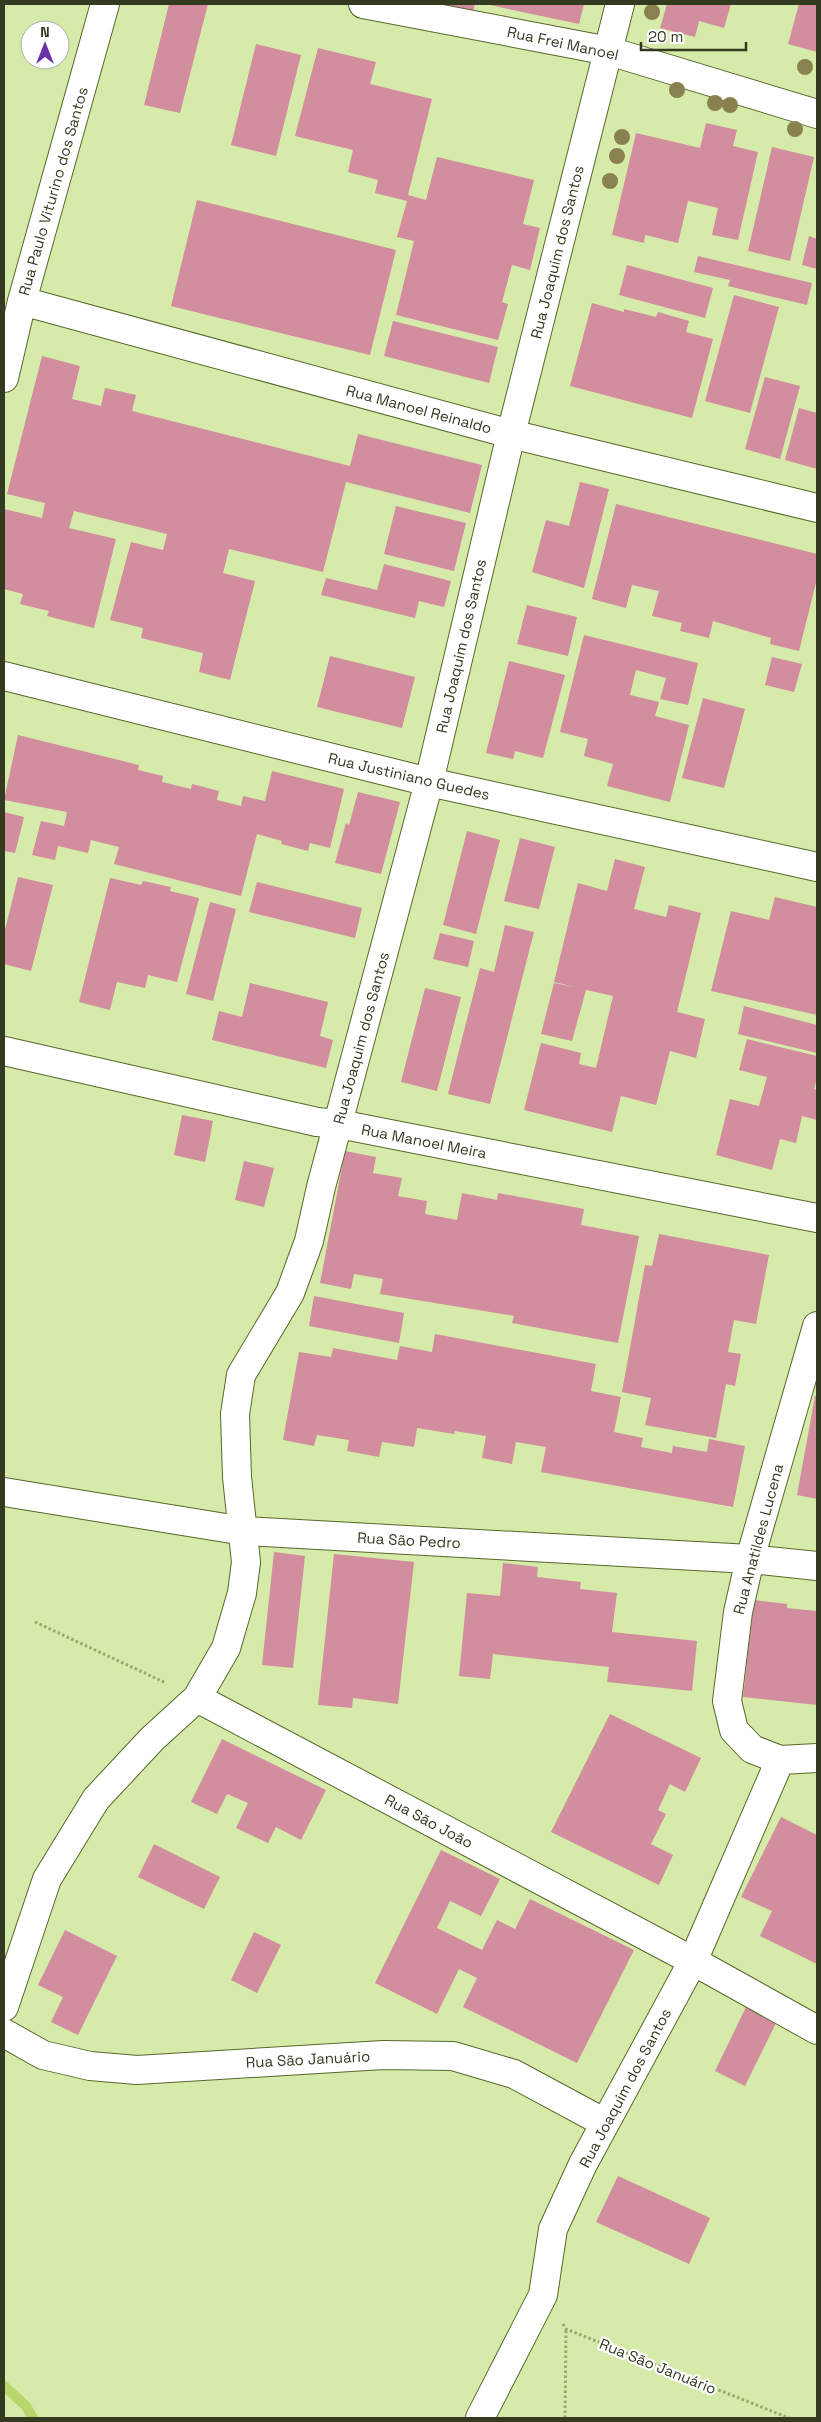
<svg xmlns="http://www.w3.org/2000/svg" width="821" height="2422" viewBox="0 0 821 2422" font-family="'Space Grotesk',sans-serif">
  <style>
    .lines { fill: none; stroke-linecap: round; stroke-linejoin: round }
    .stream { stroke: #b9d66c; stroke-width: 10 }
    .building { fill: #d28d9f }
    .minor-casing { stroke: #58682b; stroke-width: 30 }
    .path { stroke: #98a775; stroke-width: 3; stroke-dasharray: 2.5 2.5; stroke-linecap: butt }
    .minor { stroke: #fff; stroke-width: 28 }
    .tree { fill: #8a8151 }
    .labels { text-anchor: middle; dominant-baseline: central; stroke-width: 4.5; stroke-linejoin: round; paint-order: stroke }
    .street-label { font-size: 15px; fill: #333a20; stroke: #fff }
  </style>
  <rect width="100%" height="100%" fill="#d6eaa9"/>
  <g class="lines">
    <!-- stream -->
    <path class="stream" d="M 4,2386 L 26,2406 L 33,2418"/>
  </g>
  <!-- building -->
  <path class="building" d="M 169,4 L 208,4 L 180,113 L 144,105 Z
    M 440,4 L 475,4 L 473,12 L 440,6 Z
    M 485,4 L 584,4 L 579,24 Z
    M 667,4 L 731,4 L 724,28 L 699,21 L 695,37 L 660,28 Z
    M 799,4 L 817,4 L 817,52 L 788,44 Z
    M 256,44 L 301,55 L 276,156 L 231,145 Z
    M 318,48 L 376,62 L 370,84 L 432,99 L 408,195 L 426,200 L 437,157 L 534,180 L 523,224 L 540,228 L 530,270 L 512,265 L 502,302 L 508,304 L 498,340 L 396,315 L 414,241 L 397,237 L 407,201 L 375,193 L 378,180 L 348,172 L 353,150 L 295,136 Z
    M 706,123 L 737,130 L 733,146 L 758,152 L 738,240 L 712,235 L 718,208 L 688,201 L 678,243 L 645,235 L 644,243 L 612,235 L 636,133 L 700,148 Z
    M 772,147 L 814,157 L 790,261 L 748,251 Z
    M 197,200 L 396,250 L 370,355 L 171,306 Z
    M 809,236 L 817,239 L 817,269 L 802,265 Z
    M 698,256 L 812,283 L 807,305 L 728,286 L 730,280 L 694,272 Z
    M 627,265 L 713,288 L 705,318 L 619,295 Z
    M 734,295 L 779,307 L 750,413 L 705,401 Z
    M 592,303 L 624,312 L 624,309 L 656,317 L 658,312 L 689,321 L 686,332 L 713,339 L 692,418 L 570,386 Z
    M 393,321 L 498,347 L 489,383 L 384,356 Z
    M 42,356 L 80,366 L 72,399 L 101,406 L 105,388 L 136,395 L 132,411 L 350,466 L 358,434 L 482,465 L 470,513 L 346,482 L 323,572 L 229,549 L 223,573 L 255,581 L 230,680 L 199,672 L 203,653 L 141,638 L 143,628 L 110,620 L 131,542 L 163,550 L 167,534 L 74,511 L 69,528 L 116,539 L 94,628 L 47,616 L 49,611 L 20,604 L 23,594 L 4,589 L 4,509 L 42,518 L 45,503 L 7,494 Z
    M 765,377 L 800,386 L 780,459 L 745,449 Z
    M 799,408 L 817,413 L 817,469 L 785,460 Z
    M 580,482 L 609,489 L 584,588 L 532,572 L 546,520 L 569,526 Z
    M 616,504 L 817,554 L 817,579 L 799,651 L 770,644 L 771,638 L 713,621 L 709,638 L 680,631 L 682,623 L 652,616 L 659,591 L 632,585 L 626,608 L 592,599 Z
    M 396,506 L 466,523 L 454,571 L 384,554 Z
    M 384,564 L 451,581 L 444,607 L 419,601 L 415,618 L 321,595 L 326,578 L 377,590 Z
    M 527,605 L 577,617 L 568,656 L 517,644 Z
    M 584,635 L 698,663 L 688,705 L 660,699 L 666,678 L 636,670 L 630,695 L 659,702 L 655,716 L 689,725 L 670,802 L 607,786 L 613,764 L 584,756 L 588,739 L 560,732 Z
    M 330,656 L 415,677 L 402,728 L 317,707 Z
    M 772,657 L 802,664 L 794,692 L 765,685 Z
    M 509,661 L 565,675 L 543,758 L 515,751 L 513,759 L 486,753 Z
    M 703,698 L 745,709 L 724,788 L 682,778 Z
    M 18,735 L 139,765 L 138,770 L 163,776 L 162,782 L 191,789 L 192,784 L 219,791 L 217,800 L 241,806 L 243,796 L 265,801 L 272,771 L 344,789 L 330,848 L 310,843 L 308,851 L 281,844 L 282,841 L 257,834 L 241,896 L 114,864 L 119,847 L 91,840 L 88,853 L 58,846 L 55,860 L 32,855 L 41,821 L 64,826 L 67,812 L 4,800 Z
    M 358,792 L 400,802 L 381,874 L 335,863 L 346,823 L 349,825 Z
    M 4,812 L 24,817 L 15,853 L 4,851 Z
    M 467,831 L 500,840 L 476,934 L 443,925 Z
    M 520,838 L 555,847 L 539,909 L 504,901 Z
    M 615,859 L 645,867 L 634,909 L 666,917 L 669,905 L 701,913 L 677,1012 L 705,1019 L 696,1058 L 670,1051 L 656,1105 L 621,1096 L 612,1132 L 524,1110 L 541,1043 L 581,1053 L 579,1064 L 596,1068 L 613,996 L 586,990 L 572,1041 L 541,1034 L 554,983 L 575,987 L 554,982 L 578,883 L 607,891 Z
    M 18,877 L 53,885 L 31,971 L 4,964 L 4,934 Z
    M 110,878 L 141,885 L 143,881 L 171,887 L 170,891 L 199,898 L 177,982 L 148,975 L 145,988 L 117,982 L 110,1010 L 79,1002 Z
    M 257,882 L 362,908 L 355,938 L 249,912 Z
    M 775,897 L 817,907 L 817,1015 L 711,991 L 731,911 L 769,920 Z
    M 210,902 L 236,909 L 213,1001 L 186,994 Z
    M 505,925 L 534,932 L 490,1104 L 448,1094 L 480,968 L 494,972 Z
    M 440,933 L 474,941 L 468,967 L 433,959 Z
    M 250,983 L 328,1002 L 320,1036 L 333,1040 L 326,1068 L 212,1040 L 219,1011 L 242,1017 Z
    M 425,988 L 461,997 L 437,1091 L 401,1082 Z
    M 744,1006 L 817,1025 L 817,1053 L 738,1034 Z
    M 747,1039 L 817,1056 L 817,1078 L 814,1089 L 817,1090 L 817,1120 L 802,1116 L 796,1143 L 780,1139 L 772,1170 L 716,1155 L 730,1099 L 759,1106 L 767,1077 L 739,1070 Z
    M 182,1115 L 213,1121 L 205,1162 L 174,1155 Z
    M 345,1151 L 376,1157 L 373,1173 L 402,1178 L 398,1196 L 427,1201 L 425,1214 L 457,1220 L 462,1193 L 497,1200 L 498,1193 L 584,1209 L 581,1225 L 639,1236 L 618,1343 L 512,1323 L 514,1316 L 380,1294 L 383,1279 L 354,1274 L 351,1289 L 320,1283 Z
    M 244,1161 L 274,1168 L 264,1207 L 235,1200 Z
    M 659,1234 L 769,1255 L 756,1324 L 734,1320 L 728,1352 L 741,1354 L 735,1386 L 726,1384 L 716,1438 L 645,1425 L 651,1398 L 622,1392 L 645,1265 L 652,1266 Z
    M 314,1296 L 404,1313 L 399,1343 L 309,1326 Z
    M 435,1334 L 596,1364 L 591,1391 L 621,1397 L 614,1432 L 643,1438 L 641,1447 L 672,1453 L 673,1446 L 707,1452 L 709,1439 L 745,1446 L 733,1507 L 541,1472 L 546,1447 L 516,1442 L 512,1464 L 482,1458 L 486,1436 L 455,1431 L 454,1434 L 417,1428 L 414,1447 L 382,1442 L 379,1457 L 347,1451 L 349,1440 L 317,1435 L 314,1446 L 283,1440 L 299,1352 L 331,1357 L 333,1348 L 397,1360 L 400,1346 L 432,1352 Z
    M 815,1396 L 817,1396 L 817,1499 L 797,1495 Z
    M 274,1552 L 305,1556 L 293,1668 L 262,1665 Z
    M 334,1554 L 414,1562 L 398,1704 L 353,1698 L 352,1708 L 318,1705 Z
    M 503,1563 L 538,1567 L 537,1577 L 581,1582 L 580,1589 L 617,1593 L 612,1632 L 697,1641 L 692,1691 L 607,1682 L 609,1667 L 493,1654 L 490,1679 L 459,1676 L 467,1593 L 500,1596 Z
    M 754,1600 L 787,1604 L 787,1608 L 817,1611 L 817,1705 L 743,1697 Z
    M 610,1714 L 701,1758 L 685,1792 L 670,1784 L 658,1810 L 666,1814 L 651,1844 L 673,1855 L 659,1885 L 551,1832 Z
    M 222,1739 L 326,1790 L 301,1840 L 276,1827 L 268,1843 L 236,1828 L 248,1803 L 227,1794 L 217,1814 L 191,1802 Z
    M 781,1817 L 817,1835 L 817,1964 L 760,1936 L 772,1911 L 741,1897 Z
    M 154,1844 L 220,1877 L 204,1909 L 138,1877 Z
    M 441,1850 L 500,1879 L 481,1916 L 450,1901 L 437,1928 L 482,1950 L 497,1920 L 515,1929 L 530,1899 L 634,1950 L 577,2063 L 463,2007 L 477,1978 L 459,1969 L 437,2014 L 375,1983 Z
    M 65,1930 L 117,1956 L 78,2035 L 51,2022 L 63,1997 L 38,1985 Z
    M 254,1932 L 281,1945 L 257,1993 L 231,1980 Z
    M 747,2005 L 777,2021 L 745,2086 L 715,2071 Z
    M 618,2176 L 710,2218 L 689,2264 L 596,2222 Z"/>
  <g class="lines">
    <defs>
      <path id="minor" d="M 363,4 L 609,51 L 817,114
        M 22,301 L 511,434 L 817,508
        M 4,378 L 22,301 L 105,4
        M 4,676 L 429,782 L 817,867
        M 4,1051 L 317,1122 L 339,1124 L 817,1218
        M 817,1326 L 750,1559 L 738,1612 L 727,1701 L 734,1730 L 752,1749 L 780,1760 L 817,1758
        M 4,1492 L 244,1531 L 750,1559 L 817,1566
        M 197,1698 L 693,1961 L 817,2030
        M 4,2007 L 47,1879 L 96,1799 L 152,1739 L 197,1698 L 226,1648 L 242,1593 L 246,1562 L 237,1477 L 235,1414 L 241,1375 L 290,1293 L 309,1241 L 321,1187 L 429,782 L 511,434 L 620,4
        M 4,2033 L 43,2055 L 90,2066 L 137,2070 L 383,2055 L 453,2056 L 514,2074 L 605,2123
        M 480,2418 L 543,2295 L 553,2229 L 583,2164 L 693,1961 L 780,1760"/>
    </defs>
    <!-- minor casing -->
    <use href="#minor" class="minor-casing"/>
    <!-- path -->
    <path class="path" d="M 35,1622 L 166,1683
      M 563,2324 L 566,2329 L 789,2418
      M 565,2418 L 566,2329"/>
    <!-- minor -->
    <use href="#minor" class="minor"/>
  </g>
  <!-- trees -->
  <g class="tree">
    <circle cx="652" cy="12" r="8"/>
    <circle cx="805" cy="67" r="8"/>
    <circle cx="677" cy="90" r="8"/>
    <circle cx="715" cy="103" r="8"/>
    <circle cx="730" cy="105" r="8"/>
    <circle cx="795" cy="129" r="8"/>
    <circle cx="622" cy="137" r="8"/>
    <circle cx="617" cy="156" r="8"/>
    <circle cx="610" cy="181" r="8"/>
  </g>
  <g class="labels">
    <!-- street labels -->
    <g class="street-label">
      <text transform="translate(563 43) rotate(12)">Rua Frei Manoel</text>
      <text transform="translate(53 191) rotate(-74)">Rua Paulo Viturino dos Santos</text>
      <text transform="translate(557 252) rotate(-76)">Rua Joaquim dos Santos</text>
      <text transform="translate(419 409) rotate(15)">Rua Manoel Reinaldo</text>
      <text transform="translate(461 646) rotate(-77)">Rua Joaquim dos Santos</text>
      <text transform="translate(409 776) rotate(13)">Rua Justiniano Guedes</text>
      <text transform="translate(361 1038) rotate(-75)">Rua Joaquim dos Santos</text>
      <text transform="translate(424 1141) rotate(11)">Rua Manoel Meira</text>
      <text transform="translate(758 1539) rotate(-75)">Rua Anatildes Lucena</text>
      <text transform="translate(409 1540) rotate(3)">Rua São Pedro</text>
      <text transform="translate(429 1821) rotate(28)">Rua São João</text>
      <text transform="translate(308 2059) rotate(-3)">Rua São Januário</text>
      <text transform="translate(625 2088) rotate(-62)">Rua Joaquim dos Santos</text>
      <text transform="translate(658 2366) rotate(22)">Rua São Januário</text>
    </g>
  </g>
  <!-- border -->
  <rect width="821" height="2422" fill="none" stroke="#333a20" stroke-width="10"/>
  <!-- north arrow -->
  <g transform="translate(45 45)"><circle r="24" fill="#ffffff" stroke="#adb0a6"/>
  <path d="M0-4L9 19L0 12L-9 19Z" fill="#6a30a7"/>
  <text y="-8" font-size="14" font-weight="bold" text-anchor="middle" fill="#333a20">N</text>
  </g>
  <!-- scale -->
  <path d="M641 42v8h105v-8" fill="none" stroke="#333a20" stroke-width="2.5"/>
  <text x="648" y="42" font-size="15" fill="#333a20" stroke="#ffffff" stroke-width="4" paint-order="stroke">20 m</text>
</svg>
